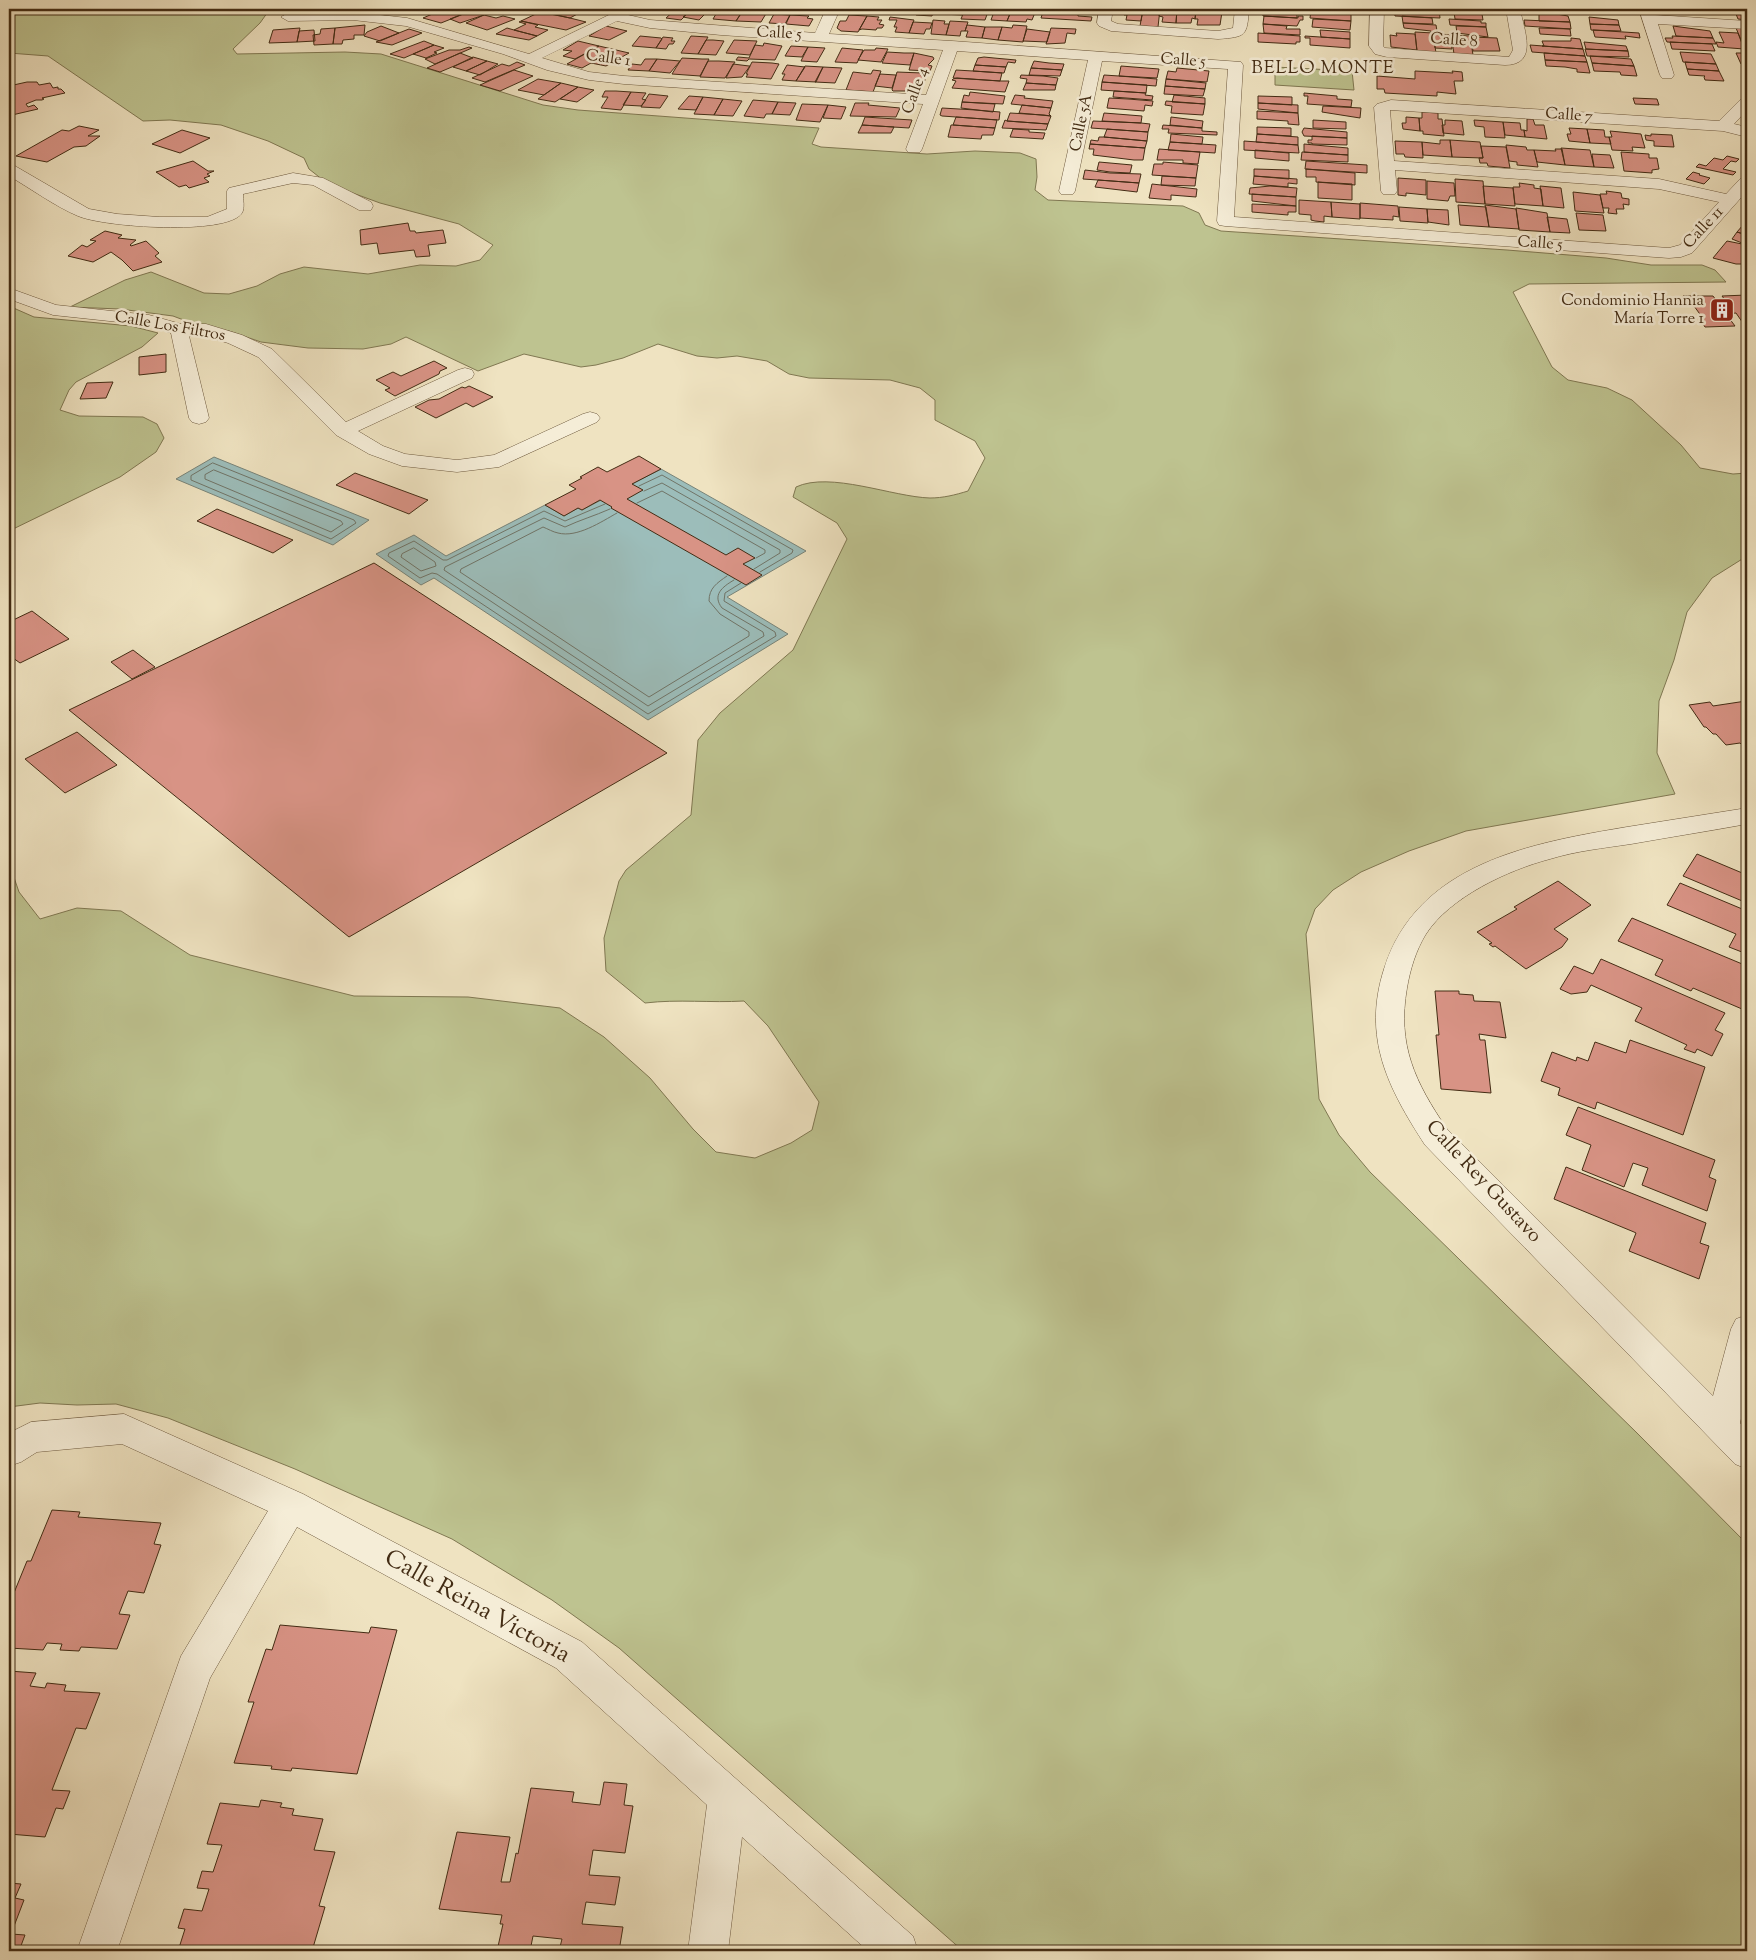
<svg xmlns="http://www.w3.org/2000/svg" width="1756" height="1960" viewBox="0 0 1756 1960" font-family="'Sorts Mill Goudy',serif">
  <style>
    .green { fill: #bec390; stroke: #807852 }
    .water { fill: #9cbdba; stroke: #788378 }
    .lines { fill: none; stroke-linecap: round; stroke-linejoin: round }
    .shore { stroke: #707467; stroke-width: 1 }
    .building { fill: #d89385; stroke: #432c14 }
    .minor-casing { stroke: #6e5a3f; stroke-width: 1 }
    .minor { fill: #f5edd7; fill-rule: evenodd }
    .labels { text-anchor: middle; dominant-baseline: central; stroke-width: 5; stroke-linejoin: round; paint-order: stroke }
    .far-street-label { font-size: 16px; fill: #432c14; stroke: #f5edd7 }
    .far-poi-label { font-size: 16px; fill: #432c14; stroke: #f5edd7; text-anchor: end }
    .far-neighbourhood-label { font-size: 18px; letter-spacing: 1px; fill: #432c14; stroke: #f5edd7 }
    .street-label { font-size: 20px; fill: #432c14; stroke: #f5edd7 }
    .near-street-label { font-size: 24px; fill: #432c14; stroke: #f5edd7 }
  </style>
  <rect width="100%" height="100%" fill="#efe3c1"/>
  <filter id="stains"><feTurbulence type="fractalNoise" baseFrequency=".004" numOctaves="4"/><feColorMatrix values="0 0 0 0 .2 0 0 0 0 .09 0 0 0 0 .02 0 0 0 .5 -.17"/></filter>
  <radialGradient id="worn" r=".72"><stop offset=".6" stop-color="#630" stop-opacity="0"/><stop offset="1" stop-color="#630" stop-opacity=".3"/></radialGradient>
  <!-- green -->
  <path class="green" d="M 9,9 L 270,9 L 260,23 L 233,49 L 237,54 L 345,52 L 381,54 L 543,105 L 578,110 L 819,128 L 812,144 L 821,147 L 927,154 L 975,151 L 1020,153 L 1036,159 L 1037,177 L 1035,190 L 1048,200 L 1183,206 L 1199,213 L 1205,225 L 1221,231 L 1507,250 L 1606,258 L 1651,265 L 1702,265 L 1715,270 L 1726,282 L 1529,284 L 1513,292 L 1552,367 L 1568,380 L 1607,388 L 1632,400 L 1681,445 L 1700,468 L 1733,474 L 1747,473 L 1747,556 L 1712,578 L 1687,612 L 1674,660 L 1659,701 L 1657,753 L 1675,794 L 1466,831 L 1409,851 L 1361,872 L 1333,890 L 1315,909 L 1306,934 L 1319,1099 L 1339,1135 L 1370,1172 L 1637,1433 L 1747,1544 L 1747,1951 L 963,1951 L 619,1648 L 552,1600 L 452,1539 L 295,1469 L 168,1418 L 116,1404 L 77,1405 L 40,1403 L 9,1407 L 9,863 L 19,892 L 40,919 L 77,908 L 121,911 L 190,955 L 354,996 L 468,997 L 560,1008 L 604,1037 L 650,1078 L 693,1129 L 716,1152 L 755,1158 L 791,1143 L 812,1130 L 819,1102 L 768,1026 L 744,1001 C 711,1003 678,999 645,1003 L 606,971 L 604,938 L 619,881 L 626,870 L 691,815 L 698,740 L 720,713 L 793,650 L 847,539 L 837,523 L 793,497 L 796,487 C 830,471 893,497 930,498 C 943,498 955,495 968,491 L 985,458 L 975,441 L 935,420 L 935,400 L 920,388 L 890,380 L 809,378 L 789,374 L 767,361 L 737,356 L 717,358 L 697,356 L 658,344 L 623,358 L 596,365 L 581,367 L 524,354 L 478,371 L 406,337 L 391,344 L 363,349 L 308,348 L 261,342 L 229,331 L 197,325 L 173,316 L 120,309 L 70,307 L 125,280 L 151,272 L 204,293 L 229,294 L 257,286 L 280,274 L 304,267 L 368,274 L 420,265 L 456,266 L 480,260 L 493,245 L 459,224 L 380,203 L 328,184 L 309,169 L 304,158 L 268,141 L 221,125 L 170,120 L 143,121 L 48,56 L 9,53 Z
    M 1275,67 L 1352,71 L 1354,90 L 1275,85 Z
    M 9,306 L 34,317 L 131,326 L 158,333 L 142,347 L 76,382 L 69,390 L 60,410 L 79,416 L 143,417 L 157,424 L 164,438 L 156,452 L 120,477 L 9,531 Z"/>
  <!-- water -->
  <path class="water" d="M 214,457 L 369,520 L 333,545 L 176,479 Z
    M 661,469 L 806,551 L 727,597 L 788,634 L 648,720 L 434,578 L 421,585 L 376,554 L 414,535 L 446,556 L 545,505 L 564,516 L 578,508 L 582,510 Z"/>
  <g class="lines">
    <!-- shore -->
    <path class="shore" d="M 213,463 L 354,520 L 356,523 L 331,539 L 191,480 L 191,476 Z
      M 214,470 L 341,521 L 343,524 L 331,532 L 205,479 L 205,475 Z
      M 639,486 L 662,475 L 793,550 L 792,553 L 760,572
      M 644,491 L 662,483 L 780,550 L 780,553 L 754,569
      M 637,503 L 662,491 L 765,550 L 765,553 L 756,558
      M 605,504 L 565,521 L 544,511 L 447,560 L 443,560 L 414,541 L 389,553 L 388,556 L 420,578 L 432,573 L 437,574 L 648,714 L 776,636 L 775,632 L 724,601 L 725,593 L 741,583
      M 610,509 C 594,516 580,520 565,527 L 544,518 L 445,567 L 444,570 L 648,706 L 764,636 L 763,632 L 722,608 C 712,595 722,587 734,580
      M 617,513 C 601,522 577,538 558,533 C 553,532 548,529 543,527 L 461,569 L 460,572 L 649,697 L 749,636 L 749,632 L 720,614 L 709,601 C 709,588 717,583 727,576
      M 414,548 L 435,562 L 436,566 L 421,571 L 401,557 L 402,554 Z"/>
  </g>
  <!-- building -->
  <path class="building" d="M 444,9 L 476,9 L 441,23 L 423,18 Z
    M 537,9 L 566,9 L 581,12 L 570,18 L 535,10 Z
    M 676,9 L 692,9 L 681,20 L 666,18 Z
    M 692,9 L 710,9 L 699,20 L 683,17 Z
    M 719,9 L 732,10 L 744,9 L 736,21 L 713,19 Z
    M 744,9 L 748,9 L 747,11 L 767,12 L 761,22 L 736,21 Z
    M 901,9 L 918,9 L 917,13 L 900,12 Z
    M 918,9 L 937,9 L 934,9 L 932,16 L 916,15 Z
    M 942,9 L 965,9 L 963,15 L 940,14 Z
    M 965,9 L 989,9 L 985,20 L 961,19 Z
    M 995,9 L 1012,9 L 1007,21 L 991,20 Z
    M 1012,9 L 1024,9 L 1036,10 L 1032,20 L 1027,19 L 1026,22 L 1007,21 Z
    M 1053,9 L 1079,9 L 1078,14 L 1052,13 Z
    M 1125,9 L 1143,10 L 1141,21 L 1126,20 L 1127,15 L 1124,15 Z
    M 1143,9 L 1160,9 L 1158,27 L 1140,26 Z
    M 1160,9 L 1177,9 L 1176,23 L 1162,22 L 1163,17 L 1159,16 Z
    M 1177,9 L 1196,10 L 1195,19 L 1192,18 L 1191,23 L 1176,23 Z
    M 1263,9 L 1297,11 L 1297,18 L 1263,16 Z
    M 1394,9 L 1430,11 L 1430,9 L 1439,9 L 1440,18 L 1395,16 Z
    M 1443,9 L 1488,9 L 1489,11 Z
    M 1532,9 L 1564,9 L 1568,13 L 1535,11 L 1535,9 Z
    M 1587,9 L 1617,9 L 1619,13 L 1588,12 Z
    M 1680,9 L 1703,9 L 1705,13 L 1681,11 Z
    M 1713,9 L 1728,9 L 1730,14 L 1715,13 Z
    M 1728,9 L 1745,9 L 1747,20 L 1738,19 L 1736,14 L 1730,14 Z
    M 1196,10 L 1222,12 L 1220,25 L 1197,25 L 1198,19 L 1195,19 Z
    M 1311,10 L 1351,12 L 1351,21 L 1310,18 Z
    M 470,11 L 484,15 L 460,23 L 450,19 Z
    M 1539,11 L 1568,16 L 1570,22 L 1539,21 Z
    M 540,12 L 570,18 L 586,22 L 566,30 L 521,21 Z
    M 1043,12 L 1078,14 L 1078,16 L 1092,17 L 1091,21 L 1041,18 Z
    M 1454,12 L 1482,14 L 1483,20 L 1455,19 Z
    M 774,14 L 790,15 L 785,24 L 769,23 Z
    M 484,15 L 496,18 L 503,16 L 515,19 L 487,30 L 466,23 Z
    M 790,15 L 809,16 L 807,18 L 813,19 L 809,26 L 786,24 Z
    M 849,15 L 867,16 L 858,32 L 841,31 L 837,28 L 840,21 L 846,21 Z
    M 867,16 L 879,17 L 877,20 L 882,20 L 879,24 L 884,25 L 882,28 L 877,28 L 876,30 L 862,29 L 859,30 Z
    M 1264,16 L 1298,18 L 1298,16 L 1303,16 L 1303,20 L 1300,20 L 1297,26 L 1263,24 Z
    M 1402,16 L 1432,18 L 1433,24 L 1403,23 Z
    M 890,17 L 914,20 L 909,33 L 895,32 L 897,27 L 894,27 L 897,20 L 889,20 Z
    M 1589,17 L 1618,20 L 1619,25 L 1590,24 Z
    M 1313,19 L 1351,21 L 1350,30 L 1312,27 Z
    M 1449,19 L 1481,21 L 1481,23 L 1486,23 L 1486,27 L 1450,25 Z
    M 933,20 L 945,21 L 944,24 L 949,24 L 946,35 L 931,34 Z
    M 1524,20 L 1570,22 L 1571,29 L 1525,26 Z
    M 521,21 L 538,25 L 535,27 L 548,30 L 537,36 L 514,30 L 526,24 L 519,22 Z
    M 950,21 L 968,22 L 965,31 L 961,31 L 960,36 L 946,35 Z
    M 913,22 L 932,23 L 930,29 L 926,29 L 924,34 L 909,33 Z
    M 1403,23 L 1436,25 L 1437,31 L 1440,31 L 1441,34 L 1431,33 L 1431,31 L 1404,28 Z
    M 1263,24 L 1287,26 L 1286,29 L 1300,29 L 1300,35 L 1264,33 Z
    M 1590,24 L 1619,25 L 1621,31 L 1591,30 Z
    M 365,25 L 364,35 L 354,35 L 354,39 L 343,40 L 342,44 L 333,44 L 335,28 Z
    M 967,25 L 985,27 L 982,38 L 966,37 L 968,31 L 965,31 Z
    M 1013,25 L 1027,26 L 1023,42 L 998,40 L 1002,27 L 1012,28 Z
    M 381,26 L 399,33 L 380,41 L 364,36 L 367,32 Z
    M 606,26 L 627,31 L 609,40 L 589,36 Z
    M 1456,26 L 1486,27 L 1488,37 L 1457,33 Z
    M 1673,26 L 1710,31 L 1713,38 L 1676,36 Z
    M 985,27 L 1002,27 L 998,40 L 982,38 Z
    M 300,28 L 297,42 L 269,43 L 273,30 Z
    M 335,28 L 333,44 L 314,45 L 313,35 L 320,34 L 321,29 Z
    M 507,28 L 514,30 L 537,36 L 529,40 L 496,34 Z
    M 1051,28 L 1076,29 L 1075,34 L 1067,33 L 1065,43 L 1046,44 Z
    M 1539,28 L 1570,29 L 1571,36 L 1540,34 Z
    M 1736,28 L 1747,29 L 1747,47 L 1744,47 Z
    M 409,29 L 422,33 L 392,45 L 376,42 Z
    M 1027,29 L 1050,32 L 1047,42 L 1023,41 Z
    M 314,30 L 315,41 L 297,42 L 299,31 Z
    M 1320,30 L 1350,32 L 1350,39 L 1321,37 Z
    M 1593,30 L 1639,33 L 1640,38 L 1625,36 L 1626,39 L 1595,37 Z
    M 1415,32 L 1433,33 L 1436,53 L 1417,52 Z
    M 1719,32 L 1738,33 L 1744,49 L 1718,47 L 1716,42 L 1724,43 Z
    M 1258,33 L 1300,36 L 1300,42 L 1296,42 L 1296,44 L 1258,42 Z
    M 1396,33 L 1415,34 L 1417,50 L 1391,47 L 1390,35 L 1397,36 Z
    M 1433,33 L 1450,35 L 1452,49 L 1435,48 Z
    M 1451,35 L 1470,36 L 1473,55 L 1454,54 Z
    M 640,36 L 661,38 L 662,39 L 656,48 L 632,46 Z
    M 691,36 L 708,37 L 698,54 L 681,53 Z
    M 1305,36 L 1350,39 L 1350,48 L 1310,45 L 1310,38 L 1305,38 Z
    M 1672,36 L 1713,38 L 1716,44 L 1667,42 L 1665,38 L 1673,38 Z
    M 663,37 L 673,38 L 671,41 L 675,41 L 673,44 L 669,44 L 666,49 L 656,48 Z
    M 1471,37 L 1497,38 L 1500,51 L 1473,51 Z
    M 1571,38 L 1580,39 L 1583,49 L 1542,46 L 1544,46 L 1542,41 L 1571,41 Z
    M 713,40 L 724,41 L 716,55 L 698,54 L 706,40 Z
    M 734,40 L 757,41 L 750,55 L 726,53 Z
    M 424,41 L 434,45 L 404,58 L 390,54 Z
    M 578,41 L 599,46 L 575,59 L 563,56 L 572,51 L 563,50 Z
    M 1584,42 L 1626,46 L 1628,51 L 1586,49 Z
    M 1670,42 L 1712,44 L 1715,51 L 1672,49 Z
    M 764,43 L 782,46 L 775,60 L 749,59 L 747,61 L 736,60 L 738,57 L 749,58 L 755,45 L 763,46 Z
    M 434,45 L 444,48 L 434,52 L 437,53 L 426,58 L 413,54 Z
    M 1530,45 L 1583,49 L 1585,56 L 1532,52 Z
    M 599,46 L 629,53 L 606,66 L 591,63 L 582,68 L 567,64 Z
    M 791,46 L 808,47 L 802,57 L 785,56 Z
    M 469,47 L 472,48 L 435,64 L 425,59 L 449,50 L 460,50 Z
    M 808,47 L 825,48 L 817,62 L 801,61 Z
    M 842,48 L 863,50 L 857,63 L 835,62 Z
    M 876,48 L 888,49 L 881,62 L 858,60 L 864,50 L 875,50 Z
    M 1585,49 L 1628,51 L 1629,57 L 1587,56 Z
    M 887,52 L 904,53 L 914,53 L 910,65 L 882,63 Z
    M 1680,52 L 1711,54 L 1716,64 L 1683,62 Z
    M 460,53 L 473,58 L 440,72 L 427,68 Z
    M 914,53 L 933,57 L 934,59 L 928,65 L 932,66 L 930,71 L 909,70 Z
    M 1544,53 L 1585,56 L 1587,62 L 1545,60 Z
    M 1736,53 L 1747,53 L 1747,64 L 1741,64 Z
    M 1590,56 L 1631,59 L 1634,66 L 1592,63 Z
    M 473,57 L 487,61 L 466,71 L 453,67 Z
    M 984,57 L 994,58 L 1016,60 L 1015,63 L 1008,62 L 1006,67 L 975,65 L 978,58 Z
    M 682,58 L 702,59 L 709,59 L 700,76 L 672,74 Z
    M 645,59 L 657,59 L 649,71 L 628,70 L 632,64 L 641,65 Z
    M 657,59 L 680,61 L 670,73 L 649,71 Z
    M 1545,60 L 1587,62 L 1590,73 L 1577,72 L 1577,69 L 1565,67 L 1546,66 Z
    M 487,61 L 498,64 L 480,75 L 466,71 Z
    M 708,61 L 719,61 L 735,62 L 725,78 L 700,77 Z
    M 1034,61 L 1049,63 L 1064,64 L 1062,70 L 1031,68 Z
    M 517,62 L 525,65 L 485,82 L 472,78 L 502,64 L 509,66 Z
    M 752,62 L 772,63 L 779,64 L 771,79 L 746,77 L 748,74 L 746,74 Z
    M 1685,62 L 1716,64 L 1719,71 L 1687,69 Z
    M 1592,63 L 1634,66 L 1637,76 L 1621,75 L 1620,72 L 1594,71 Z
    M 733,64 L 749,66 L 750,66 L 742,77 L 726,78 Z
    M 787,65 L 805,67 L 796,81 L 782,80 L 785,74 L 782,74 Z
    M 975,65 L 1006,67 L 1004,73 L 973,71 Z
    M 805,66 L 823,67 L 816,82 L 796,81 Z
    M 1121,66 L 1159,69 L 1157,78 L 1119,76 Z
    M 823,67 L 842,68 L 835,83 L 815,82 Z
    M 1031,68 L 1062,70 L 1060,76 L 1029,75 Z
    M 1177,68 L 1209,71 L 1207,82 L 1166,79 L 1168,71 L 1176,72 Z
    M 1687,69 L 1719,71 L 1724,81 L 1705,80 L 1704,77 L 1705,76 L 1689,75 Z
    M 514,70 L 533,76 L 500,91 L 480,85 Z
    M 873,70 L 881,71 L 873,92 L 846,90 L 853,72 L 871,74 Z
    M 956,70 L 973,71 L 1002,73 L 1000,81 L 953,78 Z
    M 1415,71 L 1453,73 L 1452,71 L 1462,72 L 1463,81 L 1454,81 L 1456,94 L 1437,92 L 1437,96 L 1385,93 L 1384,89 L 1377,89 L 1377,76 L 1415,79 Z
    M 897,72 L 922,73 L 921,76 L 926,77 L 921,91 L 893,91 L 892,90 Z
    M 880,74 L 896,75 L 892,88 L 875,86 Z
    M 1021,75 L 1043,76 L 1058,78 L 1056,85 L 1026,83 L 1027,79 L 1020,78 Z
    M 1104,75 L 1119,76 L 1157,79 L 1156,86 L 1102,82 Z
    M 957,78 L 1000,81 L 1009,81 L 1005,92 L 952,88 L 956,81 L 952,80 L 953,79 Z
    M 538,79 L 561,83 L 544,95 L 518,90 Z
    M 1166,79 L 1206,83 L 1205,89 L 1165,86 Z
    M 27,82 L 37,82 L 39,85 L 50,83 L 53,88 L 58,87 L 58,89 L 61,89 L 65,93 L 42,98 L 44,99 L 42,100 L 36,100 L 26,104 L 28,107 L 34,105 L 38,109 L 12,115 L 9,114 L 9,86 Z
    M 1102,82 L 1147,85 L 1146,93 L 1101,90 Z
    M 561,83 L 578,87 L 555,102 L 538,99 Z
    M 1026,83 L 1056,85 L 1055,90 L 1023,90 Z
    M 1165,86 L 1205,89 L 1203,96 L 1164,94 Z
    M 578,87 L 594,90 L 577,102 L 560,99 Z
    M 605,91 L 616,91 L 631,92 L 621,110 L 601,108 L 608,97 L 602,97 Z
    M 1114,91 L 1146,93 L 1145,95 L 1153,96 L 1152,100 L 1113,97 Z
    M 631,92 L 646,93 L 642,99 L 646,100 L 641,106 L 623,105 Z
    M 970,92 L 1005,96 L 1003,104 L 962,102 L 964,95 L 969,96 Z
    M 1304,93 L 1337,96 L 1337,99 L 1352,100 L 1351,107 L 1307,104 L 1308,96 L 1304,96 Z
    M 649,94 L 668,96 L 660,108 L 641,107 Z
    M 1015,95 L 1025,96 L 1024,98 L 1053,101 L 1051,108 L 1011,104 Z
    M 1174,95 L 1205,98 L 1205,104 L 1172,102 Z
    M 689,96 L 703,97 L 696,110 L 678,109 Z
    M 1258,96 L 1292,97 L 1292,105 L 1258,103 Z
    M 703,97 L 723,99 L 714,115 L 694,114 Z
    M 1109,98 L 1128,99 L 1153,101 L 1152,106 L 1145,105 L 1144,111 L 1107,108 Z
    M 1633,98 L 1657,99 L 1659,105 L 1635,104 Z
    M 723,99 L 742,101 L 733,116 L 714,115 Z
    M 753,100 L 778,102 L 772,114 L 766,114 L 764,118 L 744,116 Z
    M 1166,101 L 1205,104 L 1203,115 L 1171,113 L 1172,106 L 1165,105 Z
    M 778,102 L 796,103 L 790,115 L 772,114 Z
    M 962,102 L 995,104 L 993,112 L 961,108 Z
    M 855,103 L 869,103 L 868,105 L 900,108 L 896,117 L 850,116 Z
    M 1258,103 L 1298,105 L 1298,113 L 1258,109 Z
    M 802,104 L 828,105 L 820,122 L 796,120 Z
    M 828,105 L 846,107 L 841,119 L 823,118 Z
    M 1022,105 L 1051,108 L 1049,114 L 1051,116 L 1019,113 Z
    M 1323,106 L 1361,108 L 1360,118 L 1322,112 Z
    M 942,108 L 976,110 L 1000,112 L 999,120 L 942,116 L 940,115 Z
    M 1257,111 L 1298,113 L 1299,125 L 1288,124 L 1288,121 L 1257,119 Z
    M 1422,112 L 1438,113 L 1438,119 L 1442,119 L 1444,136 L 1423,134 L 1423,131 L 1420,131 L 1419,118 L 1422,118 Z
    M 1010,113 L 1044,115 L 1051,116 L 1048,124 L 1007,121 Z
    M 1104,113 L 1142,116 L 1141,123 L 1102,121 Z
    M 865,117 L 880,118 L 912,120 L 909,128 L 862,125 Z
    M 956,117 L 997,120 L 995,128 L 953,125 Z
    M 1171,117 L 1203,121 L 1202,128 L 1170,125 Z
    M 1406,117 L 1419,118 L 1420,131 L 1403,129 L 1402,123 L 1406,123 Z
    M 1527,119 L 1533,119 L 1535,125 L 1544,125 L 1547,139 L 1525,137 L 1524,130 L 1527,131 Z
    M 1005,120 L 1007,121 L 1048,124 L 1046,130 L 1002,128 Z
    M 1313,120 L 1346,122 L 1346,129 L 1313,128 Z
    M 1445,120 L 1462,121 L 1464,135 L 1443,133 L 1442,125 L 1445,125 Z
    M 1474,120 L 1503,122 L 1505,138 L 1485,137 L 1484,127 L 1475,126 Z
    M 1093,121 L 1141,123 L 1150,124 L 1148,132 L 1091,128 Z
    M 1503,122 L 1520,123 L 1521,130 L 1524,130 L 1525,137 L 1505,135 Z
    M 862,125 L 894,127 L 891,133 L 858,133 Z
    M 951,125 L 953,125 L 995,128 L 993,135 L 982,135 L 981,139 L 948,137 Z
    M 1163,125 L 1202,128 L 1202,131 L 1217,132 L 1217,135 L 1168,133 L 1169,129 L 1162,129 Z
    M 79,126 L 99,130 L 88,136 L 100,136 L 86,146 L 74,147 L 47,162 L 16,156 L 62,130 L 69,131 Z
    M 1257,127 L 1291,128 L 1291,136 L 1257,134 Z
    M 1304,128 L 1347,132 L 1347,138 L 1304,136 L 1302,132 Z
    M 1569,128 L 1587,129 L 1590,143 L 1569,141 L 1567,134 L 1571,134 Z
    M 1013,129 L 1029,130 L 1029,132 L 1045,133 L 1043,139 L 1010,137 Z
    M 1107,129 L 1148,132 L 1147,141 L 1104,137 Z
    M 1587,129 L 1604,130 L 1605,137 L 1609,137 L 1611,144 L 1590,143 Z
    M 182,130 L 210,138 L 180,153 L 152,144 Z
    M 1610,131 L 1641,134 L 1645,148 L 1632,147 L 1633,151 L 1612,150 L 1609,137 L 1612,137 Z
    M 1171,134 L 1203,137 L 1202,144 L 1170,142 Z
    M 1257,134 L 1298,137 L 1298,145 L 1256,142 Z
    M 1651,134 L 1672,135 L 1674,147 L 1654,146 L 1654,141 L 1646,140 L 1645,135 L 1651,136 Z
    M 1312,136 L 1347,138 L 1347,145 L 1312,144 L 1312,143 L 1308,143 L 1308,140 L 1312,140 Z
    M 1099,137 L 1104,137 L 1147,141 L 1145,148 L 1090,144 L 1091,140 L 1098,141 Z
    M 1440,140 L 1450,140 L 1452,157 L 1423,155 L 1422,142 L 1440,144 Z
    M 1450,140 L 1480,142 L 1483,158 L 1452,157 Z
    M 1244,141 L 1298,145 L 1299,153 L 1244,150 Z
    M 1395,141 L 1422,142 L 1423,158 L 1405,157 L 1404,154 L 1396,154 Z
    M 1170,142 L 1216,145 L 1215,153 L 1168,150 Z
    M 1090,144 L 1145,148 L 1143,160 L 1134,160 L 1093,155 L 1094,149 L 1089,149 Z
    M 1304,144 L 1348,148 L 1348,155 L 1304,152 Z
    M 1506,145 L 1526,147 L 1527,150 L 1534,150 L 1538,167 L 1517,165 L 1517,162 L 1509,161 Z
    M 1481,146 L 1506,147 L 1510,168 L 1488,166 L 1487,163 L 1480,163 L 1479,158 L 1483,158 Z
    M 1561,148 L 1590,150 L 1594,167 L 1565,165 Z
    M 1159,149 L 1200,152 L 1198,164 L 1183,163 L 1183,160 L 1157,160 Z
    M 1555,149 L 1562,149 L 1565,165 L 1537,162 L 1534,150 L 1556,151 Z
    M 1255,150 L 1289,153 L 1289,161 L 1255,158 Z
    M 1302,152 L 1348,155 L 1348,162 L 1301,160 Z
    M 1621,152 L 1649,154 L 1649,158 L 1657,158 L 1659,169 L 1652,170 L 1652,173 L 1624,171 Z
    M 1592,154 L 1610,155 L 1614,168 L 1594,167 Z
    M 1727,156 L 1739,159 L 1736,162 L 1731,161 L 1723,169 L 1736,172 L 1733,175 L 1696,167 L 1699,164 L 1706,166 L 1714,158 L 1723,160 Z
    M 193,161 L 208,171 L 214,171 L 207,174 L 210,176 L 204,178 L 209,182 L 189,188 L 186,185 L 179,187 L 156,172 Z
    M 1306,161 L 1367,165 L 1367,173 L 1305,169 Z
    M 1099,162 L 1132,165 L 1130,173 L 1110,172 L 1097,170 Z
    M 1163,162 L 1198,165 L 1196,178 L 1152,175 L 1154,164 L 1163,164 Z
    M 1254,169 L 1289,170 L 1289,179 L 1254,176 Z
    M 1306,169 L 1355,173 L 1355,185 L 1316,182 L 1316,177 L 1306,177 Z
    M 1085,170 L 1110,173 L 1141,174 L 1139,183 L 1098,180 L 1083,179 Z
    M 1693,172 L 1700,174 L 1699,175 L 1710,178 L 1704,184 L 1686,179 Z
    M 1162,176 L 1196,178 L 1195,186 L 1161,185 Z
    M 1254,176 L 1297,179 L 1297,184 L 1288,183 L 1288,187 L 1253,184 Z
    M 1398,178 L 1426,180 L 1426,195 L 1406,193 L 1406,196 L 1398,195 Z
    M 1455,179 L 1483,181 L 1485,204 L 1456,202 Z
    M 1098,180 L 1139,183 L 1137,192 L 1095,187 Z
    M 1427,181 L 1454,183 L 1455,196 L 1450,196 L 1448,201 L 1427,199 Z
    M 1318,182 L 1352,184 L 1352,200 L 1318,198 Z
    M 1519,183 L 1534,185 L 1534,188 L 1541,189 L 1543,206 L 1515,204 L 1513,187 L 1520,187 Z
    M 1152,184 L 1197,189 L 1196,197 L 1171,195 L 1171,200 L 1149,198 Z
    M 1270,186 L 1297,188 L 1296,197 L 1249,194 L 1250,188 Z
    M 1483,186 L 1513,188 L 1515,206 L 1485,204 Z
    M 1540,186 L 1561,188 L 1564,208 L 1543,206 Z
    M 1606,191 L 1621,193 L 1622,198 L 1629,199 L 1629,205 L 1623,204 L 1624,209 L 1616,209 L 1617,214 L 1608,213 L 1609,208 L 1603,208 L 1600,194 L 1607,194 Z
    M 1573,192 L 1600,195 L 1604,213 L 1575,211 Z
    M 1252,194 L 1296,197 L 1296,206 L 1252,201 Z
    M 1299,200 L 1331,202 L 1332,217 L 1324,216 L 1324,222 L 1315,221 L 1311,220 L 1311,215 L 1299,214 Z
    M 1331,202 L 1360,204 L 1360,219 L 1332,217 Z
    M 1360,203 L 1398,206 L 1399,217 L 1393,216 L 1393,220 L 1360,218 Z
    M 1252,204 L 1296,206 L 1296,212 L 1288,212 L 1288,215 L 1252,212 Z
    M 1458,205 L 1486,207 L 1489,227 L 1460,225 Z
    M 1485,205 L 1516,209 L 1519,229 L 1489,227 Z
    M 1399,207 L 1427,209 L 1428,223 L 1400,221 Z
    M 1516,208 L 1547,213 L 1550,232 L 1519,230 Z
    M 1427,209 L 1448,210 L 1449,225 L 1428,222 Z
    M 1576,213 L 1603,215 L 1606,231 L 1579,230 Z
    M 1547,217 L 1567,219 L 1570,233 L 1550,232 Z
    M 408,223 L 410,231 L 415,231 L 416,233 L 443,230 L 446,243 L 428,245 L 430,256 L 416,257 L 414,250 L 379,254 L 377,243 L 361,245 L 360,230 Z
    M 1743,225 L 1747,227 L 1747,235 L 1737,232 Z
    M 105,231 L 122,235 L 118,238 L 136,240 L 130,245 L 131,246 L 146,241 L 159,253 L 155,256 L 162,262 L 133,271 L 122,260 L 111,252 L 93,262 L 68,256 L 82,245 L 87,247 L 96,241 L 90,240 Z
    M 1737,232 L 1747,235 L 1747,245 L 1732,239 Z
    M 1727,241 L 1747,245 L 1747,264 L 1736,264 L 1713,258 Z
    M 1747,295 L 1747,325 L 1745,326 L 1736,313 L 1726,314 L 1735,326 L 1705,327 L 1698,317 L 1702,317 L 1694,306 L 1690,306 L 1683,296 L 1713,296 L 1716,300 L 1725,300 L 1722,296 Z
    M 166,354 L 166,372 L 139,375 L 139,357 Z
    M 434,361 L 447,368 L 440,371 L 439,374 L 395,396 L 385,390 L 390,388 L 376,380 L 393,372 L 401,376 Z
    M 113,382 L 106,398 L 80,399 L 87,383 Z
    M 469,386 L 493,397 L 473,407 L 466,403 L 436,418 L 415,407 L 429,400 L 439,399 L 462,387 L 465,388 Z
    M 639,456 L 661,469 L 632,484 L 643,490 L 627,499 L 726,555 L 738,548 L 755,558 L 743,564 L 762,575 L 746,585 L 611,508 L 612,507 L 600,500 L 582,510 L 578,508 L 564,516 L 545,505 L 576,489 L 569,485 L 582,478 L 580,477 L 598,467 L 607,472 Z
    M 355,473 L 428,500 L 409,514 L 336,485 Z
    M 217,509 L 293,540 L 273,553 L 197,521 Z
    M 374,563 L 667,753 L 349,937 L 69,710 Z
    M 32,611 L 69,639 L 20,663 L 9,655 L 9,622 Z
    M 133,650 L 155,667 L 132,679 L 111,662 Z
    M 1747,695 L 1747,748 L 1745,748 L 1740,743 L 1726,745 L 1716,734 L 1713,734 L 1706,727 L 1704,727 L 1689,705 L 1710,702 L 1713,706 L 1746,701 L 1741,696 Z
    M 77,732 L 117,765 L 65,793 L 25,759 Z
    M 1697,854 L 1747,875 L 1747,903 L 1683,876 Z
    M 1558,881 L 1591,905 L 1554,929 L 1568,939 L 1562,947 L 1526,969 L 1495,946 L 1493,947 L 1489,944 L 1492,943 L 1477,932 L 1517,909 L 1514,907 Z
    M 1680,883 L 1747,911 L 1747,954 L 1729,947 L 1736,934 L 1667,905 Z
    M 1632,918 L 1747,966 L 1746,983 L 1747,984 L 1747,999 L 1742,1009 L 1693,988 L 1691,991 L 1655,975 L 1663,960 L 1618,941 Z
    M 1601,959 L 1725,1013 L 1715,1030 L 1723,1034 L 1712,1056 L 1697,1049 L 1695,1053 L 1684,1049 L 1687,1045 L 1635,1021 L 1642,1008 L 1591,985 L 1587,992 L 1571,994 L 1560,989 L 1574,966 L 1593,974 Z
    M 1435,991 L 1459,991 L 1459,994 L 1473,995 L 1474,1001 L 1500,1002 L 1506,1038 L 1479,1034 L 1480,1040 L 1485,1040 L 1491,1093 L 1441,1089 L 1436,1035 L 1439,1035 Z
    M 1630,1040 L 1705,1067 L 1683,1135 L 1597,1102 L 1595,1109 L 1558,1095 L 1560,1088 L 1541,1081 L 1552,1052 L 1576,1061 L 1577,1057 L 1588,1061 L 1595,1042 L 1626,1053 Z
    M 1578,1107 L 1715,1160 L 1709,1177 L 1716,1180 L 1707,1211 L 1642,1185 L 1648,1168 L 1633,1163 L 1624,1187 L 1582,1170 L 1591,1145 L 1566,1135 Z
    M 1566,1167 L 1706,1223 L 1700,1243 L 1709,1246 L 1699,1279 L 1629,1251 L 1636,1233 L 1634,1232 L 1554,1199 Z
    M 52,1510 L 80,1512 L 78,1517 L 161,1523 L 154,1544 L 161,1545 L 144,1593 L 128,1591 L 119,1614 L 130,1615 L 117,1649 L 81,1647 L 79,1651 L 60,1650 L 62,1644 L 47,1643 L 43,1650 L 9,1648 L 9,1605 L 27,1561 L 31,1561 Z
    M 280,1625 L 369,1633 L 371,1627 L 397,1630 L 357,1774 L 292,1768 L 291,1771 L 271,1769 L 272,1766 L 234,1763 L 254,1702 L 248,1702 L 266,1649 L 272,1650 Z
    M 9,1671 L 36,1673 L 30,1686 L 45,1688 L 47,1683 L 66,1685 L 64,1691 L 100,1693 L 86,1729 L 76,1728 L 52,1790 L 70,1791 L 63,1809 L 56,1808 L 45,1837 L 9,1834 Z
    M 604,1782 L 627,1784 L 624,1805 L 633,1806 L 625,1853 L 593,1850 L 589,1875 L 620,1877 L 615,1905 L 586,1902 L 582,1924 L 623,1927 L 619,1951 L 559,1951 L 562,1939 L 533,1936 L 530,1951 L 497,1951 L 503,1924 L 500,1924 L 502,1915 L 439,1909 L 457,1832 L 510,1837 L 501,1882 L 510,1882 L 516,1853 L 518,1854 L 531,1788 L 574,1792 L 572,1802 L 600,1805 Z
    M 261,1800 L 282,1803 L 280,1807 L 294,1809 L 292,1815 L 323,1819 L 314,1850 L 335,1852 L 319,1906 L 325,1907 L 312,1951 L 178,1951 L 185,1929 L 178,1928 L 184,1909 L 202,1911 L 209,1889 L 197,1888 L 202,1871 L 213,1872 L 222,1845 L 207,1844 L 220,1803 L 259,1807 Z
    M 9,1883 L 21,1884 L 15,1898 L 24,1900 L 11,1934 L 25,1935 L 19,1951 L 9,1951 Z"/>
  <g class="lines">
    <defs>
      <path id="minor" d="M 826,9 L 840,9 L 829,34 L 952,41 L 1241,62 L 1243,65 L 1234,217 L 1669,248 L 1680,245 L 1719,202 L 1659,189 L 1395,170 L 1397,191 L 1395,194 L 1383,194 L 1381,191 L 1374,107 L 1377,104 L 1391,100 L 1719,121 L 1742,98 L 1747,97 L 1747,110 L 1734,124 L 1747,127 L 1747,137 L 1723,131 L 1390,110 L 1394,161 L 1659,179 L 1726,194 L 1741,178 L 1747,176 L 1747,191 L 1692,253 L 1681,257 L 1669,258 L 1225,226 L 1219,225 L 1217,221 L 1228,69 L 1102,61 L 1075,191 L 1073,194 L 1061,194 L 1059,191 L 1088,60 L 957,51 L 922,149 L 920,152 L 908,152 L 906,149 L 923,104 L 624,84 L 589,80 L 547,70 L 503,54 L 406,26 L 353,20 L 288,21 L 281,17 L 288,13 L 353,12 L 407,18 L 529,54 L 615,12 L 650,20 L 815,33 ZM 617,21 L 650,28 L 721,35 L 943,50 L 926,95 L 624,76 L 589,72 L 542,58 Z
        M 1099,9 L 1113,9 L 1111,21 L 1118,24 L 1218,31 L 1233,28 L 1235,9 L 1249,9 C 1247,36 1246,37 1218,39 L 1111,31 L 1099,26 L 1097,23 Z
        M 1370,9 L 1384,9 L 1383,46 L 1385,48 L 1509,57 L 1513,50 L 1506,9 L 1520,9 C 1524,30 1539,65 1505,65 L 1387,57 L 1375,54 L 1369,46 Z
        M 1639,9 L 1653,9 L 1655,15 L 1747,21 L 1747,29 L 1658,24 L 1674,75 L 1672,78 L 1662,78 L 1660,75 Z
        M 9,164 L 15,166 L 89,209 L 117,214 L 159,217 L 207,217 L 227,209 L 227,191 L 229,188 L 293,173 L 323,178 L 371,202 L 373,206 L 371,210 L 359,210 L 313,185 L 293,183 L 243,194 C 243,199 245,208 242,213 C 227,236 103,227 78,216 C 56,207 30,188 9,176 Z
        M 9,288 L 56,305 L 149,315 L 181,324 L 206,324 L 242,335 L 272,349 L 346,422 L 458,370 L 465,368 L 472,370 L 474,374 L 472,378 L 358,431 L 383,446 L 405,454 L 457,460 L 494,455 L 583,414 L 590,412 L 597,414 L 600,418 L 597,422 L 499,467 L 457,472 L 402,466 L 369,454 L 336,435 L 258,357 L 228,343 L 205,336 L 189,336 L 209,418 L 206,422 L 199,424 L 192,422 L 189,418 L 171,333 L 147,325 L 53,315 L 9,299 Z
        M 1747,808 L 1747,824 C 1709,831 1670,837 1631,844 C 1604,848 1576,851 1550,859 C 1508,870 1450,897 1426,934 C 1416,950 1410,970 1407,988 C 1397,1045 1415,1082 1447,1129 L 1713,1396 L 1731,1329 L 1736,1319 L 1747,1315 L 1747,1393 L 1740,1423 L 1747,1430 L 1747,1469 L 1735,1464 L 1425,1145 C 1388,1088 1362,1038 1384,969 C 1417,863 1532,843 1627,827 C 1667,821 1707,814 1747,808 Z
        M 124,1414 L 303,1494 L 582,1642 L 913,1936 L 918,1951 L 868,1951 L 742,1837 L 728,1951 L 688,1951 L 707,1805 L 556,1668 L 297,1527 L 210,1678 L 117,1951 L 77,1951 L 181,1656 L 268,1511 L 122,1444 L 37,1452 L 21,1462 L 9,1466 L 9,1433 L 31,1422 Z"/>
    </defs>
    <!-- minor casing -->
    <use href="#minor" class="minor-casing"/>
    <!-- minor -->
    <use href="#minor" class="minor"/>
  </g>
  <!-- icons -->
  <defs>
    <symbol id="building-square" viewBox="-11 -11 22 22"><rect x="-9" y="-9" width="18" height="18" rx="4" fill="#8f2418" stroke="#f5edd7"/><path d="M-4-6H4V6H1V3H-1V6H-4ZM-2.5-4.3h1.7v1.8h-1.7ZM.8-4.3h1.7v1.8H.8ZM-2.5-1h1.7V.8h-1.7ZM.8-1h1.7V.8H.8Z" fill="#fff"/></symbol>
  </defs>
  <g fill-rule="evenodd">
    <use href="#building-square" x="1708" y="296" width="28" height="28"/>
  </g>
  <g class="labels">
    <!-- far-street labels -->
    <g class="far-street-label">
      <text transform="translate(779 34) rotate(3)">Calle 5</text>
      <text transform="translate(1454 41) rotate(4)">Calle 8</text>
      <text transform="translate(608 59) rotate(8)">Calle 1</text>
      <text transform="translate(1183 61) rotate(4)">Calle 5</text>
      <text transform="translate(916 91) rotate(-70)">Calle 4</text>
      <text transform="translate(1569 116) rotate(4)">Calle 7</text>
      <text transform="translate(1082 123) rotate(-78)">Calle 5A</text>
      <text transform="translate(1704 228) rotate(-47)">Calle 11</text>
      <text transform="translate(1540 244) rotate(4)">Calle 5</text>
      <text transform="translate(170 327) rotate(10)">Calle Los Filtros</text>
    </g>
    <!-- far-poi labels -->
    <g class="far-poi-label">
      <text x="1704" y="301">Condominio Hannia<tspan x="1704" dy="18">María Torre 1</tspan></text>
    </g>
    <!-- far-neighbourhood labels -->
    <g class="far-neighbourhood-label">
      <text x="1323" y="69">BELLO MONTE</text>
    </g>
    <!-- street labels -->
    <g class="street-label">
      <text transform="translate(1483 1182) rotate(47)">Calle Rey Gustavo</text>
    </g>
    <!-- near-street labels -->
    <g class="near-street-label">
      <text transform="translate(477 1607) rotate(29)">Calle Reina Victoria</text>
    </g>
  </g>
  <!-- margin -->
  <rect width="1756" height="1960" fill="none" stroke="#efe3c1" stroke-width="30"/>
  <rect x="10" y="10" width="1736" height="1940" fill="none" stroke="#432c14" stroke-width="2.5"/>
  <rect x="15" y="15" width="1726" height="1930" fill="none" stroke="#432c14"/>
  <rect width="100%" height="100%" filter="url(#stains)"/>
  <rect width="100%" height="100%" fill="url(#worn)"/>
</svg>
